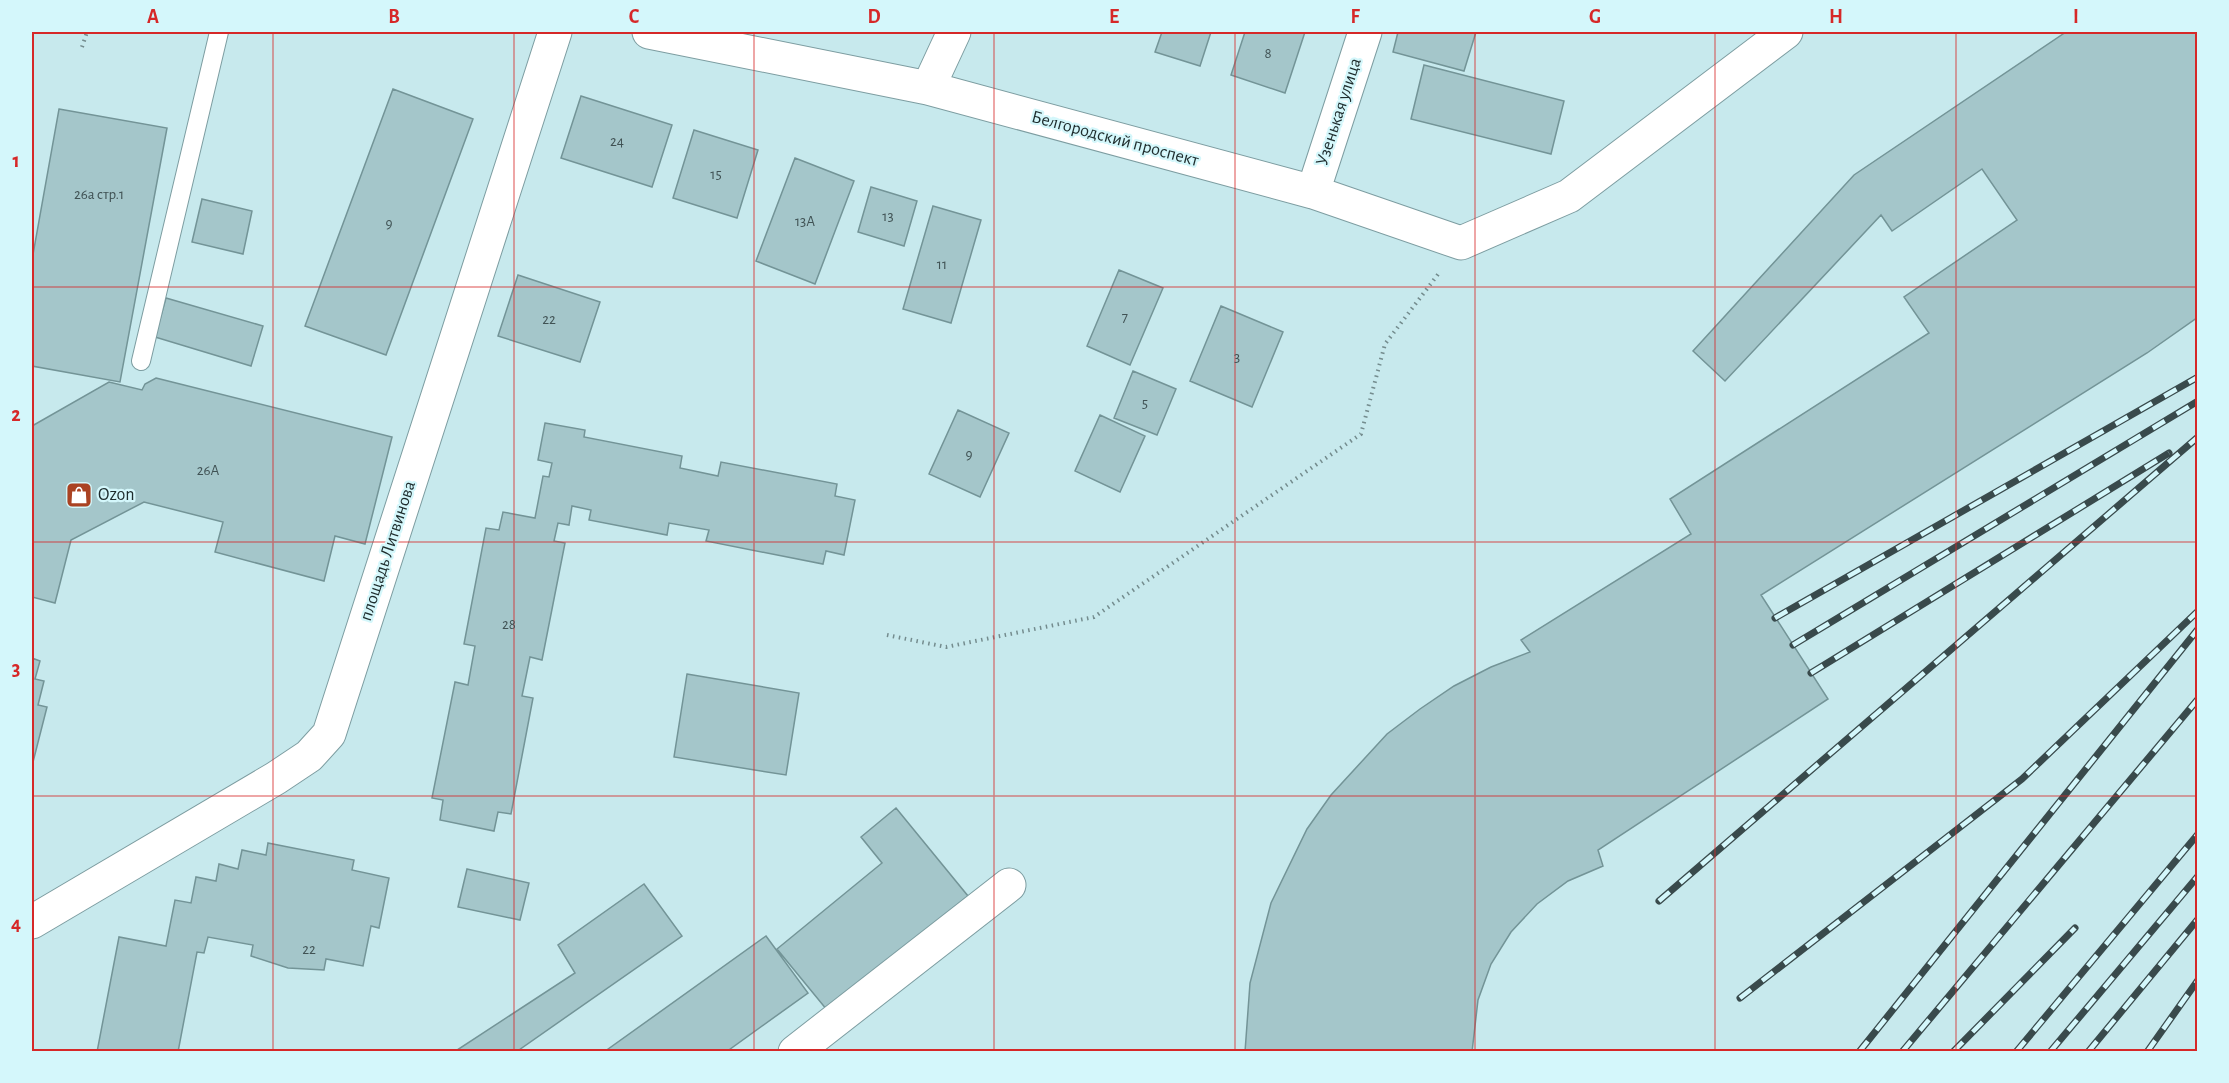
<svg xmlns="http://www.w3.org/2000/svg" width="2229" height="1083" viewBox="0 0 2229 1083" font-family="'Alegreya Sans',sans-serif">
  <style>
    .building { fill: #a4c6ca; stroke: #739497; stroke-width: 1.5 }
    .lines { fill: none; stroke-linecap: round; stroke-linejoin: round }
    .service-casing { stroke: #7d9da1; stroke-width: 20 }
    .minor-casing { stroke: #7d9da1; stroke-width: 35 }
    .path { stroke: #748c8e; stroke-width: 4; stroke-dasharray: 1.5 4.5; stroke-linecap: butt }
    .service { stroke: #fff; stroke-width: 18 }
    .minor { stroke: #fff; stroke-width: 33 }
    .rail-casing { stroke: #394a4c; stroke-width: 7 }
    .rail { stroke: #d4f7fb; stroke-width: 4.5; stroke-dasharray: 14; stroke-linecap: butt }
    .grid { fill: none; stroke: #d62828; stroke-width: 1.5; stroke-opacity: 0.55 }
    .labels { text-anchor: middle; dominant-baseline: central; stroke-width: 4.5; stroke-linejoin: round; paint-order: stroke }
    .number-label { font-size: 15px; fill: #405254 }
    .street-label { font-size: 18px; fill: #1e2c2d; stroke: #d4f7fb }
    .poi-label { font-size: 18px; fill: #1e2c2d; stroke: #d4f7fb; text-anchor: start }
    .neatline { fill: none; stroke: #d62828; stroke-width: 2 }
    .grid-label { font-size: 20px; text-anchor: middle; font-weight: bold; fill: #d62828 }
  </style>
  <rect width="100%" height="100%" fill="#c7e9ed"/>
  <!-- building -->
  <path class="building" d="M 1162,32 L 1211,32 L 1200,66 L 1155,52 Z
    M 1245,32 L 1305,32 L 1285,93 L 1231,75 Z
    M 1398,32 L 1476,32 L 1464,71 L 1393,52 Z
    M 2066,32 L 2198,32 L 2198,317 L 2147,353 L 1761,595 L 1828,699 L 1598,850 L 1603,866 L 1568,881 L 1537,904 L 1511,932 L 1491,964 L 1478,1000 L 1472,1052 L 1245,1052 L 1250,983 L 1271,903 L 1307,829 L 1331,795 L 1387,734 L 1420,709 L 1454,686 L 1491,667 L 1530,652 L 1521,640 L 1691,534 L 1670,499 L 1929,333 L 1904,297 L 2017,220 L 1982,169 L 1892,231 L 1881,215 L 1725,381 L 1693,351 L 1854,175 Z
    M 1424,65 L 1564,101 L 1551,154 L 1411,119 Z
    M 393,89 L 473,119 L 386,355 L 305,326 Z
    M 581,96 L 672,125 L 652,187 L 561,158 Z
    M 59,109 L 167,128 L 120,382 L 32,366 L 32,260 Z
    M 694,130 L 758,150 L 737,218 L 673,198 Z
    M 795,158 L 854,181 L 815,284 L 756,261 Z
    M 871,187 L 917,201 L 904,246 L 858,232 Z
    M 202,199 L 252,211 L 243,254 L 192,242 Z
    M 933,206 L 981,220 L 951,323 L 903,309 Z
    M 1119,270 L 1163,288 L 1130,365 L 1087,346 Z
    M 518,275 L 600,302 L 580,362 L 498,336 Z
    M 166,298 L 263,326 L 251,366 L 155,337 Z
    M 1221,306 L 1283,332 L 1252,407 L 1190,381 Z
    M 1133,371 L 1176,389 L 1157,435 L 1114,418 Z
    M 156,378 L 392,437 L 365,544 L 335,536 L 324,581 L 215,552 L 223,522 L 144,502 L 71,540 L 55,603 L 32,597 L 32,426 L 109,382 L 142,390 L 145,384 Z
    M 958,410 L 1009,433 L 980,497 L 929,474 Z
    M 1100,415 L 1145,436 L 1120,492 L 1075,471 Z
    M 545,423 L 585,430 L 584,437 L 682,456 L 680,468 L 718,476 L 721,462 L 837,484 L 835,496 L 855,500 L 844,555 L 826,551 L 823,564 L 706,541 L 709,530 L 669,523 L 667,535 L 589,520 L 591,510 L 572,506 L 569,525 L 558,523 L 554,541 L 565,543 L 542,660 L 530,657 L 522,696 L 533,698 L 511,814 L 498,812 L 494,831 L 440,820 L 443,800 L 432,798 L 455,682 L 468,685 L 475,646 L 464,644 L 486,528 L 499,530 L 503,512 L 535,518 L 543,476 L 549,477 L 552,463 L 538,460 Z
    M 32,658 L 40,661 L 35,679 L 44,681 L 38,705 L 47,707 L 32,766 Z
    M 687,674 L 799,693 L 786,775 L 674,757 Z
    M 896,808 L 968,896 L 827,1010 L 777,949 L 882,863 L 861,837 Z
    M 268,843 L 354,860 L 352,870 L 389,878 L 379,928 L 371,926 L 363,966 L 326,959 L 324,970 L 288,968 L 251,956 L 253,945 L 208,937 L 204,953 L 197,952 L 178,1052 L 97,1052 L 119,937 L 166,946 L 175,900 L 191,903 L 196,877 L 216,881 L 219,864 L 238,869 L 242,850 L 266,855 Z
    M 467,869 L 529,883 L 520,920 L 458,907 Z
    M 644,884 L 682,936 L 516,1052 L 454,1052 L 575,973 L 558,945 Z
    M 766,936 L 808,993 L 726,1052 L 604,1052 Z"/>
  <g class="lines">
    <defs>
      <path id="service" d="M 141,361 L 219,32"/>
      <path id="minor" d="M 649,32 L 928,88 L 1313,192 L 1461,243 L 1569,196 L 1786,32
        M 928,88 L 954,32
        M 1313,192 L 1365,32
        M 32,922 L 276,778 L 309,756 L 329,734 L 555,32
        M 795,1052 L 1009,885"/>
    </defs>
    <!-- service casing -->
    <use href="#service" class="service-casing"/>
    <!-- minor casing -->
    <use href="#minor" class="minor-casing"/>
    <!-- path -->
    <path class="path" d="M 82,47 L 87,32
      M 887,635 L 946,647 L 1094,617 L 1361,434 L 1385,344 L 1439,273"/>
    <!-- service -->
    <use href="#service" class="service"/>
    <!-- minor -->
    <use href="#minor" class="minor"/>
    <defs>
      <path id="rail" d="M 1775,618 L 2198,377
        M 1793,645 L 2198,401
        M 1811,673 L 2169,453
        M 1659,901 L 2198,437
        M 1740,998 L 2022,779 L 2198,611
        M 1859,1052 L 2198,629
        M 1902,1052 L 2198,699
        M 1953,1052 L 2075,928
        M 2016,1052 L 2198,834
        M 2050,1052 L 2198,876
        M 2088,1052 L 2198,919
        M 2147,1052 L 2198,980"/>
    </defs>
    <!-- rail casing -->
    <use href="#rail" class="rail-casing"/>
    <!-- rail -->
    <use href="#rail" class="rail"/>
  </g>
  <!-- grid -->
  <path class="grid" d="M 273,32 L 273,1052M 514,32 L 514,1052M 754,32 L 754,1052M 994,32 L 994,1052M 1235,32 L 1235,1052M 1475,32 L 1475,1052M 1715,32 L 1715,1052M 1956,32 L 1956,1052M 32,287 L 2198,287M 32,542 L 2198,542M 32,796 L 2198,796"/>
  <!-- icons -->
  <defs>
    <symbol id="shop-square" viewBox="-11 -11 22 22"><rect x="-9" y="-9" width="18" height="18" rx="4" fill="#aa4222" stroke="#d4f7fb"/><path d="M-5-2.5h2.3a2.7 3.5 0 0 1 5.4 0H5L5.5 6h-11ZM-1.5-2.5h3a1.5 2.3 0 0 0-3 0Z" fill="#fff"/></symbol>
  </defs>
  <g fill-rule="evenodd">
    <use href="#shop-square" x="64" y="480" width="30" height="30"/>
  </g>
  <g class="labels">
    <!-- number labels -->
    <g class="number-label">
      <text x="1268" y="53">8</text>
      <text x="617" y="141">24</text>
      <text x="716" y="174">15</text>
      <text x="99" y="194">26а стр.1</text>
      <text x="888" y="216">13</text>
      <text x="805" y="221">13А</text>
      <text x="389" y="223">9</text>
      <text x="942" y="264">11</text>
      <text x="1125" y="317">7</text>
      <text x="549" y="319">22</text>
      <text x="1237" y="357">3</text>
      <text x="1145" y="403">5</text>
      <text x="969" y="454">9</text>
      <text x="208" y="470">26А</text>
      <text x="509" y="624">28</text>
      <text x="309" y="949">22</text>
    </g>
    <!-- street labels -->
    <g class="street-label">
      <text transform="translate(1339 112) rotate(-72)">Узенькая улица</text>
      <text transform="translate(1115 139) rotate(15)">Белгородский проспект</text>
      <text transform="translate(388 551) rotate(-72)">площадь Литвинова</text>
    </g>
    <!-- poi labels -->
    <g class="poi-label">
      <text x="98" y="495">Ozon</text>
    </g>
  </g>
  <!-- border -->
  <rect width="2229" height="1083" fill="none" stroke="#d4f7fb" stroke-width="66"/>
  <rect x="33" y="33" width="2163" height="1017" class="neatline"/>
  <g class="grid-label">
    <text x="153" y="23">A</text>
    <text x="394" y="23">B</text>
    <text x="634" y="23">C</text>
    <text x="874" y="23">D</text>
    <text x="1114" y="23">E</text>
    <text x="1355" y="23">F</text>
    <text x="1595" y="23">G</text>
    <text x="1836" y="23">H</text>
    <text x="2076" y="23">I</text>
    <text x="16" y="167">1</text>
    <text x="16" y="421">2</text>
    <text x="16" y="675">3</text>
    <text x="16" y="930">4</text>
  </g>
</svg>
